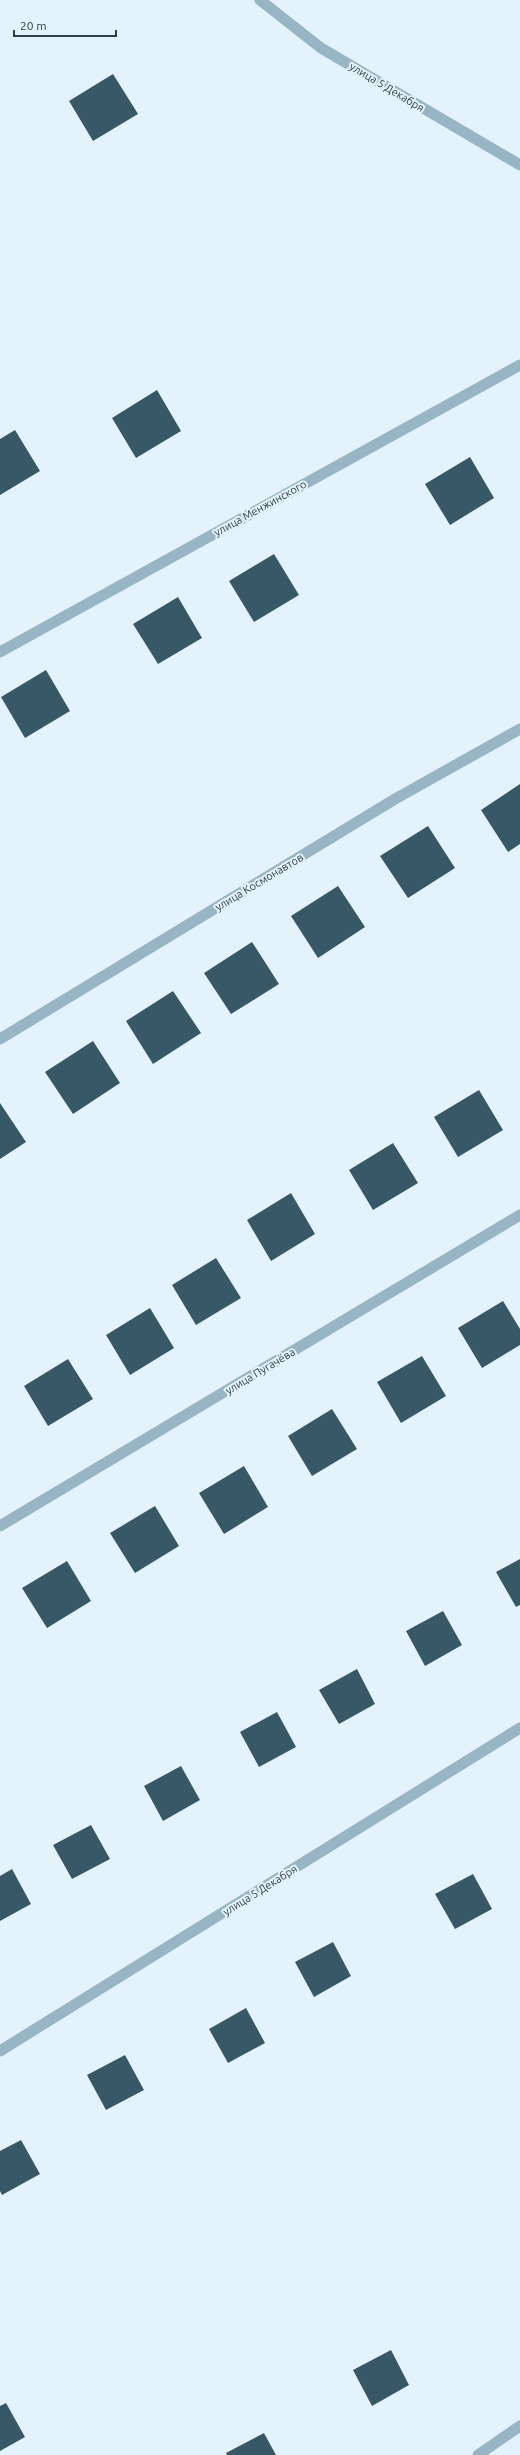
<svg xmlns="http://www.w3.org/2000/svg" width="520" height="2455" viewBox="0 0 520 2455" font-family="Ubuntu,sans-serif">
  <style>
    .building { fill: #365867 }
    .lines { fill: none; stroke-linecap: round; stroke-linejoin: round }
    .service { stroke: #97b5c4; stroke-width: 11 }
    .minor { stroke: #97b5c4; stroke-width: 11 }
    .labels { text-anchor: middle; dominant-baseline: central; stroke-width: 4; stroke-linejoin: round; paint-order: stroke }
    .street-label { font-size: 11px; fill: #2e3e45; stroke: #e4f3fb }
  </style>
  <rect width="100%" height="100%" fill="#e4f3fb"/>
  <!-- building -->
  <path class="building" d="M 113,74 L 138,114 L 93,141 L 69,101 Z
    M 157,390 L 181,431 L 136,458 L 112,418 Z
    M 15,430 L 40,471 L 0,495 L 0,439 Z
    M 470,457 L 494,498 L 450,525 L 425,484 Z
    M 274,554 L 299,595 L 254,622 L 229,581 Z
    M 178,597 L 202,638 L 158,664 L 133,624 Z
    M 46,670 L 70,711 L 25,738 L 1,697 Z
    M 520,784 L 520,844 L 508,852 L 481,810 Z
    M 428,826 L 455,868 L 408,898 L 380,856 Z
    M 338,886 L 365,927 L 318,958 L 291,916 Z
    M 252,942 L 279,984 L 231,1014 L 204,973 Z
    M 173,991 L 201,1033 L 153,1064 L 126,1021 Z
    M 93,1041 L 120,1083 L 73,1114 L 45,1072 Z
    M 479,1090 L 503,1130 L 458,1157 L 434,1117 Z
    M 0,1103 L 26,1142 L 0,1159 Z
    M 393,1143 L 418,1183 L 373,1210 L 349,1170 Z
    M 291,1193 L 315,1234 L 271,1261 L 247,1220 Z
    M 216,1258 L 241,1298 L 196,1325 L 172,1285 Z
    M 503,1301 L 520,1329 L 520,1345 L 482,1368 L 458,1328 Z
    M 150,1308 L 174,1348 L 130,1375 L 106,1335 Z
    M 422,1356 L 446,1396 L 401,1423 L 377,1382 Z
    M 68,1359 L 93,1399 L 48,1426 L 24,1386 Z
    M 332,1409 L 357,1449 L 312,1476 L 288,1436 Z
    M 244,1466 L 268,1507 L 224,1534 L 199,1493 Z
    M 155,1506 L 179,1546 L 135,1573 L 110,1533 Z
    M 520,1559 L 520,1605 L 516,1607 L 496,1572 Z
    M 67,1561 L 91,1601 L 47,1628 L 22,1588 Z
    M 443,1611 L 462,1645 L 425,1666 L 406,1631 Z
    M 357,1669 L 375,1704 L 339,1724 L 319,1690 Z
    M 277,1712 L 296,1747 L 259,1767 L 240,1732 Z
    M 181,1766 L 200,1800 L 163,1821 L 144,1786 Z
    M 91,1825 L 110,1859 L 72,1879 L 53,1845 Z
    M 12,1869 L 31,1904 L 0,1921 L 0,1876 Z
    M 473,1874 L 492,1909 L 455,1929 L 435,1894 Z
    M 333,1942 L 351,1976 L 314,1997 L 295,1962 Z
    M 246,2008 L 265,2043 L 228,2063 L 209,2029 Z
    M 125,2055 L 144,2090 L 106,2110 L 87,2075 Z
    M 21,2140 L 40,2174 L 2,2195 L 0,2191 L 0,2151 Z
    M 391,2350 L 409,2385 L 372,2406 L 353,2370 Z
    M 6,2403 L 25,2437 L 0,2451 L 0,2406 Z
    M 264,2433 L 276,2455 L 227,2455 L 226,2453 Z"/>
  <g class="lines">
    <!-- service -->
    <path class="service" d="M 478,2455 L 520,2426"/>
    <!-- minor -->
    <path class="minor" d="M 260,0 L 321,48 L 520,165
      M 0,652 L 520,365
      M 0,1039 L 395,799 L 520,729
      M 0,1526 L 520,1215
      M 0,2051 L 520,1728"/>
  </g>
  <g class="labels">
    <!-- street labels -->
    <g class="street-label">
      <text transform="translate(387 87) rotate(31)">улица 5 Декабря</text>
      <text transform="translate(260 508) rotate(-29)">улица Менжинского</text>
      <text transform="translate(259 882) rotate(-31)">улица Космонавтов</text>
      <text transform="translate(260 1371) rotate(-31)">улица Пугачёва</text>
      <text transform="translate(260 1890) rotate(-32)">улица 5 Декабря</text>
    </g>
  </g>
  <!-- scale -->
  <path d="M14 30v6h102v-6" fill="none" stroke="#2e3e45" stroke-width="2"/>
  <text x="20" y="30" font-size="12" fill="#2e3e45" stroke="#e4f3fb" stroke-width="3" paint-order="stroke">20 m</text>
</svg>
